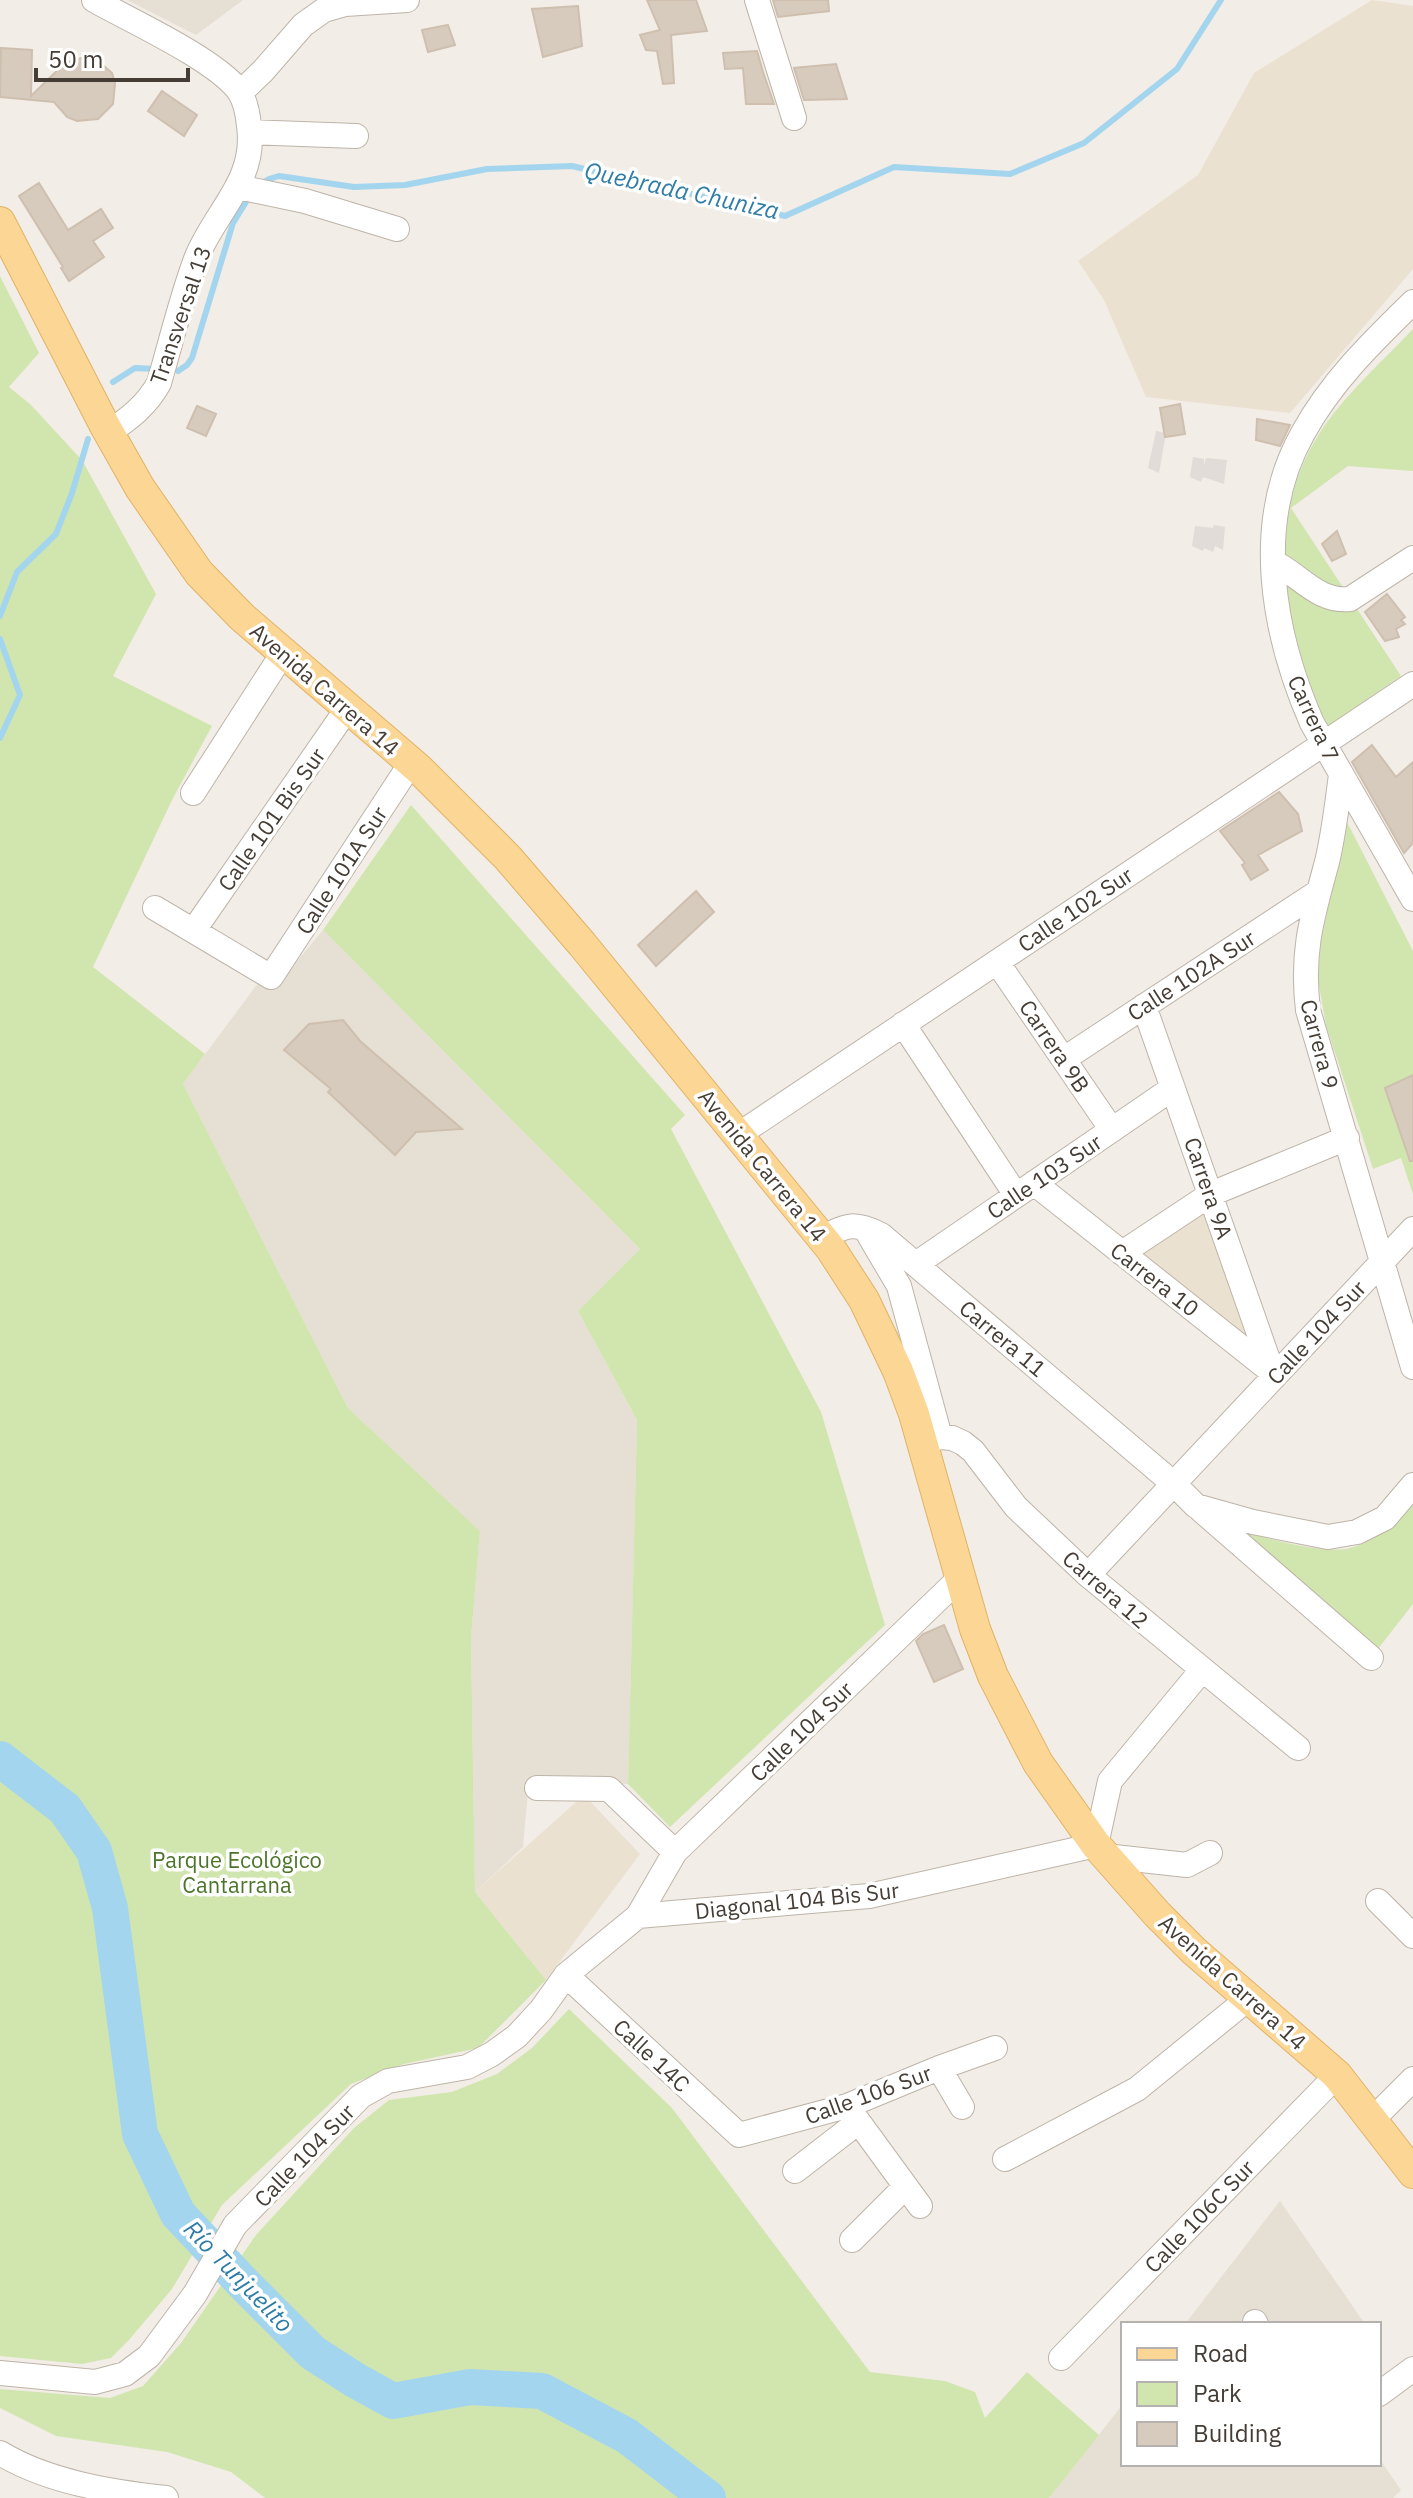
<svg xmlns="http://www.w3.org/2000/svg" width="1413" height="2498" viewBox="0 0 1413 2498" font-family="'IBM Plex Sans',sans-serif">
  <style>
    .residential { fill: #e6dfd4 }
    .industrial { fill: #e1dcd7 }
    .education { fill: #ebe1d0 }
    .green { fill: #d1e6af }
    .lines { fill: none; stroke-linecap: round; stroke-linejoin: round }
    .stream { stroke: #a3d5ee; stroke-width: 6 }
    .river { stroke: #a3d5ee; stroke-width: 36 }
    .building { fill: #d7cbbe; stroke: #cebfaf; stroke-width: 2 }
    .minor-casing { stroke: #beb4a8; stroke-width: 26 }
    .major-casing { stroke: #e1b265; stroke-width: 32 }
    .minor { stroke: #fff; stroke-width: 24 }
    .major { stroke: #fcd695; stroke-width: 30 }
    .labels { text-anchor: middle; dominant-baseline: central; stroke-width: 7; stroke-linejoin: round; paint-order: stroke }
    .street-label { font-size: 22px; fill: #453d35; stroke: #fff }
    .park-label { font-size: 22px; fill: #4c752a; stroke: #fff }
    .water-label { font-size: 24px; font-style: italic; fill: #2f7da6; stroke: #fff }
  </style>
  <rect width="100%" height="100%" fill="#f2ede6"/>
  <!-- residential -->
  <path class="residential" d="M 127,0 L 243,0 L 196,35 Z
    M 323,930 L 640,1249 L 578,1311 L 637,1420 L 628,1784 L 529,1780 L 523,1847 L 475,1892 L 471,1638 L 480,1531 L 348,1408 L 183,1084 L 258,983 L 273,990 Z
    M 1280,2201 L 1365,2324 L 1185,2324 Z
    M 1123,2404 L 1123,2464 L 1379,2464 L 1379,2458 L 1401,2490 L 1393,2498 L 1049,2498 Z"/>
  <!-- industrial -->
  <path class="industrial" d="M 1156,431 L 1166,433 L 1159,473 L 1148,468 Z
    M 1193,457 L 1204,459 L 1204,465 L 1206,458 L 1227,460 L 1224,484 L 1203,477 L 1201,482 L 1190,477 Z
    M 1214,525 L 1225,527 L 1223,550 L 1215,546 L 1213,552 L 1204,548 L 1203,551 L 1192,546 L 1195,526 L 1213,528 Z"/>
  <!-- education -->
  <path class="education" d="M 1372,0 L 1413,6 L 1413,269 L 1290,413 L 1146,397 L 1104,300 L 1078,261 L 1198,175 L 1254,73 Z
    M 1205,1209 L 1257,1350 L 1132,1252 Z
    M 584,1795 L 640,1854 L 546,1980 L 475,1892 Z"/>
  <!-- green -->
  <path class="green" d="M 0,276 L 39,353 L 9,387 L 30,404 L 82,460 L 156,594 L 113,676 L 212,726 L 173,798 L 93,967 L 205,1054 L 183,1084 L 348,1408 L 480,1531 L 471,1638 L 475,1892 L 546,1980 L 478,2048 L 404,2064 L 351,2084 L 222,2205 L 172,2289 L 129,2340 L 111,2358 L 82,2364 L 0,2356 Z
    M 1413,329 L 1413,471 L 1348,466 L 1291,508 L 1401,676 L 1328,726 C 1286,637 1262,522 1319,434 C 1345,394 1381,363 1413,329 Z
    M 411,805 L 685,1115 L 671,1129 L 821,1412 L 885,1625 L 670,1827 L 628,1784 L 637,1420 L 578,1311 L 640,1249 L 323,930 Z
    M 1347,822 L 1413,951 L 1413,1194 L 1401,1158 L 1373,1169 L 1326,1025 L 1318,980 L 1321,940 Z
    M 1413,1499 L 1413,1604 L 1377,1650 L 1232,1527 C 1257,1537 1324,1555 1350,1548 C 1375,1542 1400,1521 1413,1499 Z
    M 569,2009 L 672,2108 L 870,2372 L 945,2381 L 975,2392 L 985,2418 L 1027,2372 L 1099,2435 L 1049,2498 L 265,2498 L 231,2472 L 167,2452 L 56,2436 L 0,2408 L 0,2389 L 110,2398 L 143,2386 L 181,2343 L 256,2235 L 354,2128 L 389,2100 L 452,2092 L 497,2074 L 532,2048 Z"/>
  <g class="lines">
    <!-- stream -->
    <path class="stream" d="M 260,185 L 269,179 L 279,176 L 354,187 L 405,185 L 487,169 L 572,166 L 785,216 L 894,167 L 1010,174 L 1084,143 L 1177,69 L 1221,0
      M 178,371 L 187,365 L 192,358 L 233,223 L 246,202
      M 113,382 L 135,368 L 156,369
      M 0,616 L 17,572 L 56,534 L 72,493 L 88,439
      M 0,639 L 20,695 L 0,738"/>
    <!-- river -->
    <path class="river" d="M 0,1759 L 65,1809 L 94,1851 L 110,1908 L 140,2134 L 178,2214 L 244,2284 L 313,2353 L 355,2380 L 393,2401 L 470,2387 L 542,2391 L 627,2436 L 708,2498"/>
  </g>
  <!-- building -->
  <path class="building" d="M 647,0 L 696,0 L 707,31 L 671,35 L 674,83 L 663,84 L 657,51 L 646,50 L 640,35 L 660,30 Z
    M 773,0 L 828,0 L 829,11 L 778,17 Z
    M 578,6 L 582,46 L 543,57 L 532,9 Z
    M 448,25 L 455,45 L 428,52 L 422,30 Z
    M 1,48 L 32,50 L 31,96 L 65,63 L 85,57 L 96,59 L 112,73 L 115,83 L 113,104 L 98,119 L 77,121 L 67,117 L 54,102 L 0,97 Z
    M 757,51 L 763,72 L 774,104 L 746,104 L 743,68 L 725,69 L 723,53 Z
    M 836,64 L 847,99 L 804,100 L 794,68 Z
    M 162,91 L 197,115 L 184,136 L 148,111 Z
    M 39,183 L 68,230 L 101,209 L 113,228 L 93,241 L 104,257 L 69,281 L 61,268 L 63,267 L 19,196 Z
    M 1180,404 L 1185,434 L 1165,437 L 1160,408 Z
    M 197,406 L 216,414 L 206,436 L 187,428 Z
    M 1257,419 L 1290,425 L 1280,446 L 1256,440 Z
    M 1337,531 L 1346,554 L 1332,561 L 1322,544 Z
    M 1387,594 L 1405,617 L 1401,620 L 1405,624 L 1396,629 L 1399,637 L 1385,641 L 1365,612 Z
    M 1372,745 L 1396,777 L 1413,762 L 1413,843 L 1404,853 L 1352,762 Z
    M 1279,792 L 1298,814 L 1302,831 L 1258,855 L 1268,870 L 1251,880 L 1242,865 L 1245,863 L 1220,831 Z
    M 696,891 L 714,912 L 656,966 L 638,945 Z
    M 343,1020 L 360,1041 L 462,1129 L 416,1132 L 395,1155 L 328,1092 L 331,1089 L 284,1050 L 309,1024 Z
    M 1413,1075 L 1413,1161 L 1410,1161 L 1385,1088 Z
    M 944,1625 L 963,1669 L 934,1682 L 916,1641 L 923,1634 Z"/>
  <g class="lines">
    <defs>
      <path id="minor" d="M 94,0 C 131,21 215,59 239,91 C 245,100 248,115 249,126 C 257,181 214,212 196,259 C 181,299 171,342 159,383 C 147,405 129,419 109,432
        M 757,0 L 794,118
        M 240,93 L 263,71 L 303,25 L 324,10 L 345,4 L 407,0
        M 250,132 L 356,136
        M 238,187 L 305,201 L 397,229
        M 1413,302 C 1371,343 1331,382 1303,433 C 1252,523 1273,634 1312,723 L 1413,899
        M 1273,562 C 1299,574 1318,603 1350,599 L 1413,558
        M 1341,775 C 1337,804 1334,833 1327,862 C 1312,917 1301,952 1308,1010 L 1413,1367
        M 193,793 L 283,653
        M 155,908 L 271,977 L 411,763
        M 194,930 L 347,709
        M 997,962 L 1112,1130
        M 1144,1006 L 1272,1371
        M 903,1024 L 1016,1195
        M 1064,1059 L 1318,892
        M 738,1135 L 1413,684
        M 1034,1183 L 1271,1371
        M 866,1230 L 899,1286 L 940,1437
        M 822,1238 C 847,1224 856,1222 881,1235 L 1174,1484 L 1196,1506 L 1253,1522 L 1328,1537 L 1357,1532 L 1385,1518 L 1413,1485
        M 1122,1253 L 1211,1194 L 1347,1138
        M 916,1264 L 1173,1088
        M 922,1443 L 940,1437 L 952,1438 L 963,1443 L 973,1451 L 1016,1507 L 1088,1575 L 1298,1748
        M 1201,1510 L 1371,1658
        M 1088,1575 L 1413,1229
        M 537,1788 L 609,1789 L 675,1852
        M 1105,1856 L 1187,1865 L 1210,1853
        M 1378,1901 L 1413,1936
        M 638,1916 L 869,1896 L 1096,1845 L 1110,1781 L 1202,1670
        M 566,1975 L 739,2135 L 847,2106 L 939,2068 L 995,2048
        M 939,2068 L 962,2107
        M 847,2106 L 920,2206
        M 1373,2119 L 1413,2079
        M 1005,2159 L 1137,2089 L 1249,1998
        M 795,2171 L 857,2123
        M 852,2240 L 904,2188
        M 1255,2322 L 1256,2324
        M 1061,2358 L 1337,2075
        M 0,2373 L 95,2382 L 125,2374 L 149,2356 L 195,2294 L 235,2225 L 361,2096 L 388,2081 L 467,2067 L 492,2054 L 517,2036 L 541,2010 L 566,1975 L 638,1916 L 675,1852 L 959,1579
        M 1379,2394 L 1413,2369
        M 0,2453 C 48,2482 111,2492 166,2498"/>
      <path id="major" d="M 0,222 L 105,426 L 140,488 L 199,573 L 242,617 L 420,770 L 508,858 L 582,944 L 831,1249 L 864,1300 L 898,1371 L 914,1414 L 975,1629 L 993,1676 L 1038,1763 L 1096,1845 L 1157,1914 L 1194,1951 L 1337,2075 L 1413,2173"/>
    </defs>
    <!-- minor casing -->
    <use href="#minor" class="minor-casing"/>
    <!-- major casing -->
    <use href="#major" class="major-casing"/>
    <!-- minor -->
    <use href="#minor" class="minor"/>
    <!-- major -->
    <use href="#major" class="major"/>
  </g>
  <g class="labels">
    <!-- street labels -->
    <g class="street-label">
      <text transform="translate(180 315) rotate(-71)">Transversal 13</text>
      <text transform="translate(325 689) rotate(41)">Avenida Carrera 14</text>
      <text transform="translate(1314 718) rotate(65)">Carrera 7</text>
      <text transform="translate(271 819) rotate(-55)">Calle 101 Bis Sur</text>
      <text transform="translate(341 870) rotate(-57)">Calle 101A Sur</text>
      <text transform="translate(1075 909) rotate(-34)">Calle 102 Sur</text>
      <text transform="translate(1191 975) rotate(-33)">Calle 102A Sur</text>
      <text transform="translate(1320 1044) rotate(75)">Carrera 9</text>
      <text transform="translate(1055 1046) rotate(56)">Carrera 9B</text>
      <text transform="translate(763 1165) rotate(51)">Avenida Carrera 14</text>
      <text transform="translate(1044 1176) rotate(-34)">Calle 103 Sur</text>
      <text transform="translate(1209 1188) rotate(71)">Carrera 9A</text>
      <text transform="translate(1155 1279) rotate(38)">Carrera 10</text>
      <text transform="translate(1316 1332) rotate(-47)">Calle 104 Sur</text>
      <text transform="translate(1003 1338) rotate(40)">Carrera 11</text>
      <text transform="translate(1106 1589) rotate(41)">Carrera 12</text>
      <text transform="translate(801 1731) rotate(-44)">Calle 104 Sur</text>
      <text transform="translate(797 1900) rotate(-6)">Diagonal 104 Bis Sur</text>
      <text transform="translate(1233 1982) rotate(42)">Avenida Carrera 14</text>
      <text transform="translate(652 2055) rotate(43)">Calle 14C</text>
      <text transform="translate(868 2094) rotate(-20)">Calle 106 Sur</text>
      <text transform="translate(304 2155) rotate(-46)">Calle 104 Sur</text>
      <text transform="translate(1199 2216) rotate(-46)">Calle 106C Sur</text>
    </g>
    <!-- park labels -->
    <g class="park-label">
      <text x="237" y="1859">Parque Ecológico<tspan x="237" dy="25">Cantarrana</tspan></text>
    </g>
    <!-- water labels -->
    <g class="water-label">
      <text transform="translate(682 190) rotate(12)">Quebrada Chuniza</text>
      <text transform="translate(239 2276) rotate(46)">Río Tunjuelito</text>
    </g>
  </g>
  <!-- legend -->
  <rect x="1121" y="2322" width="260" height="144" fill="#ffffff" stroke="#b5b1ae" stroke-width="2"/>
  <rect x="1137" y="2348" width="40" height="12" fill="#fcd695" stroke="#b5b1ae" stroke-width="2"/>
  <text x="1193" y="2362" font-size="24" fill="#453d35">Road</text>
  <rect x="1137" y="2382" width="40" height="24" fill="#d1e6af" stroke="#b5b1ae" stroke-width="2"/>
  <text x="1193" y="2402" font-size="24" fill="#453d35">Park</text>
  <rect x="1137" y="2422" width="40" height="24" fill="#d7cbbe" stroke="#b5b1ae" stroke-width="2"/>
  <text x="1193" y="2442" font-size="24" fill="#453d35">Building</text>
  <!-- scale -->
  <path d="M36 68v12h152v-12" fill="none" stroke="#453d35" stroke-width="4"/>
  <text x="48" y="68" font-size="24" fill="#453d35" stroke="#ffffff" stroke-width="6" paint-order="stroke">50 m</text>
</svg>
